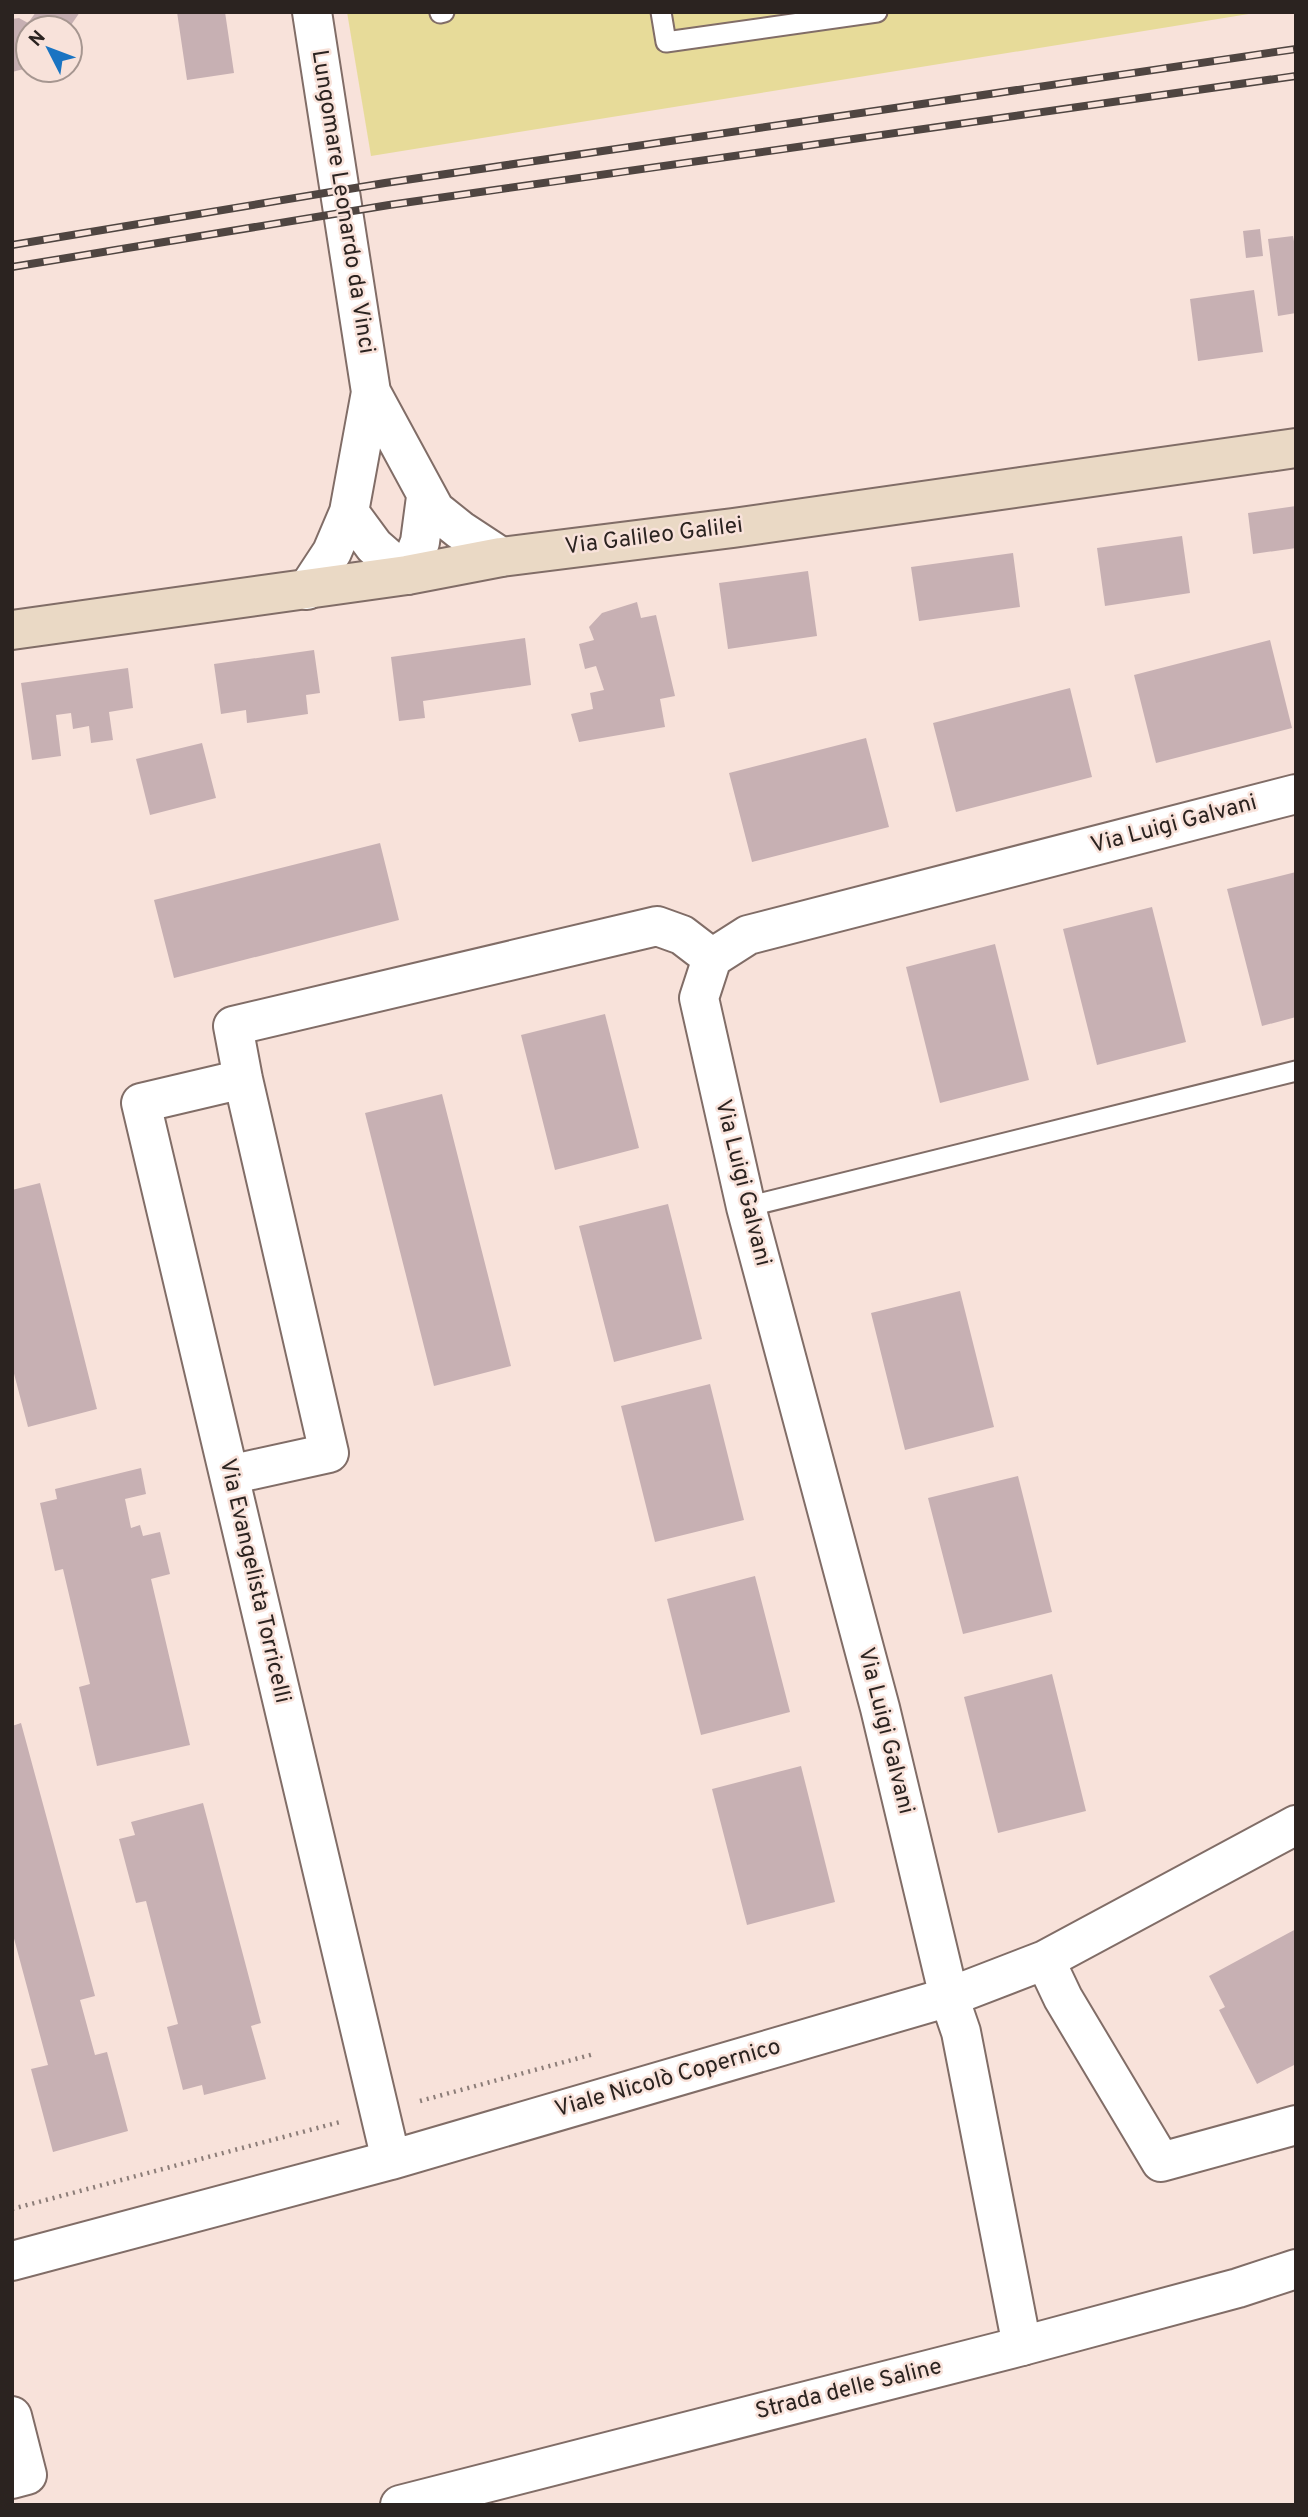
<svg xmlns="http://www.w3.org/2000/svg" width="1308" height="2517" viewBox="0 0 1308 2517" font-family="Overpass,sans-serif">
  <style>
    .green { fill: #e7db99 }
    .building { fill: #c7b0b3 }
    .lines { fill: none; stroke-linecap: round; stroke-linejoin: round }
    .service-casing { stroke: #816d67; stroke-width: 23 }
    .minor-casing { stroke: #816d67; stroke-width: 42 }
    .tertiary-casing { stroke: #816d67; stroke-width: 42 }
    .secondary-casing { stroke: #816d67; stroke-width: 42 }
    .path { stroke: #8c7d78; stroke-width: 4.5; stroke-dasharray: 2 5; stroke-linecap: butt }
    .service { stroke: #fff; stroke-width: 19 }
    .minor { stroke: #fff; stroke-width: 38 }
    .tertiary { stroke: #fff; stroke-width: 38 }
    .secondary { stroke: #ead9c5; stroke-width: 38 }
    .rail-casing { stroke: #4f4541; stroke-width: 8 }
    .rail { stroke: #f8e2da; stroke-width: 5; stroke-dasharray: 16; stroke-linecap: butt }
    .labels { text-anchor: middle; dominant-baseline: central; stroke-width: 5; stroke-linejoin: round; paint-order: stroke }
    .street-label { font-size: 23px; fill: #2b2320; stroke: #f8e2da }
  </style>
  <rect width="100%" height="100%" fill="#f8e2da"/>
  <!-- green -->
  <path class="green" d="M 347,12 L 1261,12 L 371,156 Z"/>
  <!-- building -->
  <path class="building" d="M 36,12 L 80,12 L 69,28 L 28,28 L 28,68 L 12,72 L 12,19 L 19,18 L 28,23 Z
    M 177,12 L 225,12 L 234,73 L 187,80 Z
    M 1260,229 L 1263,256 L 1246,258 L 1243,231 Z
    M 1293,236 L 1296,252 L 1296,313 L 1278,316 L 1268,239 Z
    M 1254,290 L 1263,352 L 1198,361 L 1190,299 Z
    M 1296,506 L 1296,548 L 1253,554 L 1248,513 Z
    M 1182,536 L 1190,593 L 1105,606 L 1097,548 Z
    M 1013,553 L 1020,607 L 919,621 L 911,567 Z
    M 808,571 L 817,636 L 728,649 L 719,583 Z
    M 637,602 L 641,618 L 656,615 L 675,696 L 660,699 L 665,727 L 579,742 L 571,714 L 593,709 L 590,693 L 604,690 L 596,666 L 585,669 L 579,644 L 594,640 L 589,627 L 602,613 Z
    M 525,638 L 531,685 L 423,701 L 425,718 L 399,721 L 391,657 Z
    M 1270,640 L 1292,728 L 1156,763 L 1134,675 Z
    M 314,650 L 320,693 L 306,695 L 308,714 L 247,723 L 246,710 L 221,714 L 214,664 Z
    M 128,668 L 133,708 L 109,712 L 113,740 L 91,743 L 89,726 L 73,729 L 71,713 L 56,715 L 61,756 L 32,760 L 21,683 Z
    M 1070,688 L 1092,777 L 956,812 L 933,723 Z
    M 866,738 L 889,827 L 752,862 L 729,773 Z
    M 202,743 L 216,798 L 150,815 L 136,759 Z
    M 380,843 L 399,920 L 174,978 L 154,900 Z
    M 1296,872 L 1296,1017 L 1262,1026 L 1227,889 Z
    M 1152,907 L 1186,1042 L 1097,1065 L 1063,929 Z
    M 995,944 L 1029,1080 L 940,1103 L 906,967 Z
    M 605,1014 L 639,1148 L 555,1170 L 521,1035 Z
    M 442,1094 L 511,1366 L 434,1386 L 365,1113 Z
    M 40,1183 L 97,1409 L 28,1427 L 12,1366 L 12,1190 Z
    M 668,1204 L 702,1339 L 614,1362 L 579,1226 Z
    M 960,1291 L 994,1427 L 905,1450 L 871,1313 Z
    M 710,1384 L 744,1520 L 655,1542 L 621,1406 Z
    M 141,1468 L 146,1494 L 125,1499 L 131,1528 L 140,1525 L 143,1536 L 160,1532 L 170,1574 L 151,1579 L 190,1745 L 97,1766 L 79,1687 L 90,1684 L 63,1569 L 55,1571 L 40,1503 L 57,1499 L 55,1489 Z
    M 1018,1476 L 1052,1612 L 963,1634 L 928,1498 Z
    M 755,1576 L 790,1712 L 701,1735 L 667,1599 Z
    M 1052,1674 L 1086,1811 L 998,1833 L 964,1697 Z
    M 21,1723 L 95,1996 L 80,2000 L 95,2055 L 107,2052 L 128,2131 L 53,2152 L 31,2069 L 48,2065 L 12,1931 L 12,1726 Z
    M 801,1766 L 835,1902 L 747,1925 L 712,1789 Z
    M 203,1803 L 261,2023 L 251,2026 L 266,2079 L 204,2095 L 202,2085 L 183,2090 L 167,2027 L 178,2024 L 146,1901 L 136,1903 L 119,1839 L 135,1835 L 131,1822 Z
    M 1296,1929 L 1296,2064 L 1257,2084 L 1219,2010 L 1225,2007 L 1209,1976 Z"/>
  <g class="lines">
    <defs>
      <path id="service" d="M 661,12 L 666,42 L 877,12
        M 440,13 L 444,12
        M 746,1207 L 1296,1071"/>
      <path id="minor" d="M 243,1079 L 141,1103 L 391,2160
        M 229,1475 L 329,1453 L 243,1079 L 233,1026 L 657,926 L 682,935 L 712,958
        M 1045,1960 L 1063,1998 L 1161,2162 L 1296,2125
        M 12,2261 L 391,2160 L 949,1997 L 1045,1960 L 1296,1825
        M 1022,2346 L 961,2032 L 949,1997 L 880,1708 L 746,1207 L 699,998 L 712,958 L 748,935 L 1296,794
        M 12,2416 L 27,2475 L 12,2479"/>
      <path id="tertiary" d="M 312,12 L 371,392 L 435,510 L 460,530 L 501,557
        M 349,512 L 374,546 L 407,575 L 420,542 L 426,497
        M 307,590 L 332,552 L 349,512 L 371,392
        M 400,2505 L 1022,2346 L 1238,2288 L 1296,2269"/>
      <path id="secondary" d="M 12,630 L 407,575 L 501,557 L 733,528 L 1296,448"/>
    </defs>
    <!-- service casing -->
    <use href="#service" class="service-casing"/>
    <!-- minor casing -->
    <use href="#minor" class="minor-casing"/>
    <!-- tertiary casing -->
    <use href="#tertiary" class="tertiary-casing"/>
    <!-- secondary casing -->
    <use href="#secondary" class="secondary-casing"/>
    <!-- path -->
    <path class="path" d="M 420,2101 L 594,2054
      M 12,2209 L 340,2122"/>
    <!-- service -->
    <use href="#service" class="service"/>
    <!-- minor -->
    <use href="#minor" class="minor"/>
    <!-- tertiary -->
    <use href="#tertiary" class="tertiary"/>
    <!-- secondary -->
    <use href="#secondary" class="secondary"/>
    <defs>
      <path id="rail" d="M 12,245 L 385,183 L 1296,49
        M 12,267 L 389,205 L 1296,76"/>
    </defs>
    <!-- rail casing -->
    <use href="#rail" class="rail-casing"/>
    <!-- rail -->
    <use href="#rail" class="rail"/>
  </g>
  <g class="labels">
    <!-- street labels -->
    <g class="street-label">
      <text transform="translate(342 202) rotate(81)">Lungomare Leonardo da Vinci</text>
      <text transform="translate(654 537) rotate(-7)">Via Galileo Galilei</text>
      <text transform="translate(1174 825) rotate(-15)">Via Luigi Galvani</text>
      <text transform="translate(742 1183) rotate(76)">Via Luigi Galvani</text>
      <text transform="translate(254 1581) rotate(77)">Via Evangelista Torricelli</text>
      <text transform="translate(885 1731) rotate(76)">Via Luigi Galvani</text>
      <text transform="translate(668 2079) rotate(-16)">Viale Nicolò Copernico</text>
      <text transform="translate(849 2390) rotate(-14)">Strada delle Saline</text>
    </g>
  </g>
  <!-- border -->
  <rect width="1308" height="2517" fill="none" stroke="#2b2320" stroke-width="28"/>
  <!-- north arrow -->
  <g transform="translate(49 49) rotate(312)"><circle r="33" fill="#f8e2da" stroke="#a69690" stroke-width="2"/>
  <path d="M0-5L12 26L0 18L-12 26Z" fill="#1a74c2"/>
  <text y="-10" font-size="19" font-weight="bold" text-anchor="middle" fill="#2b2320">N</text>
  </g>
</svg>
